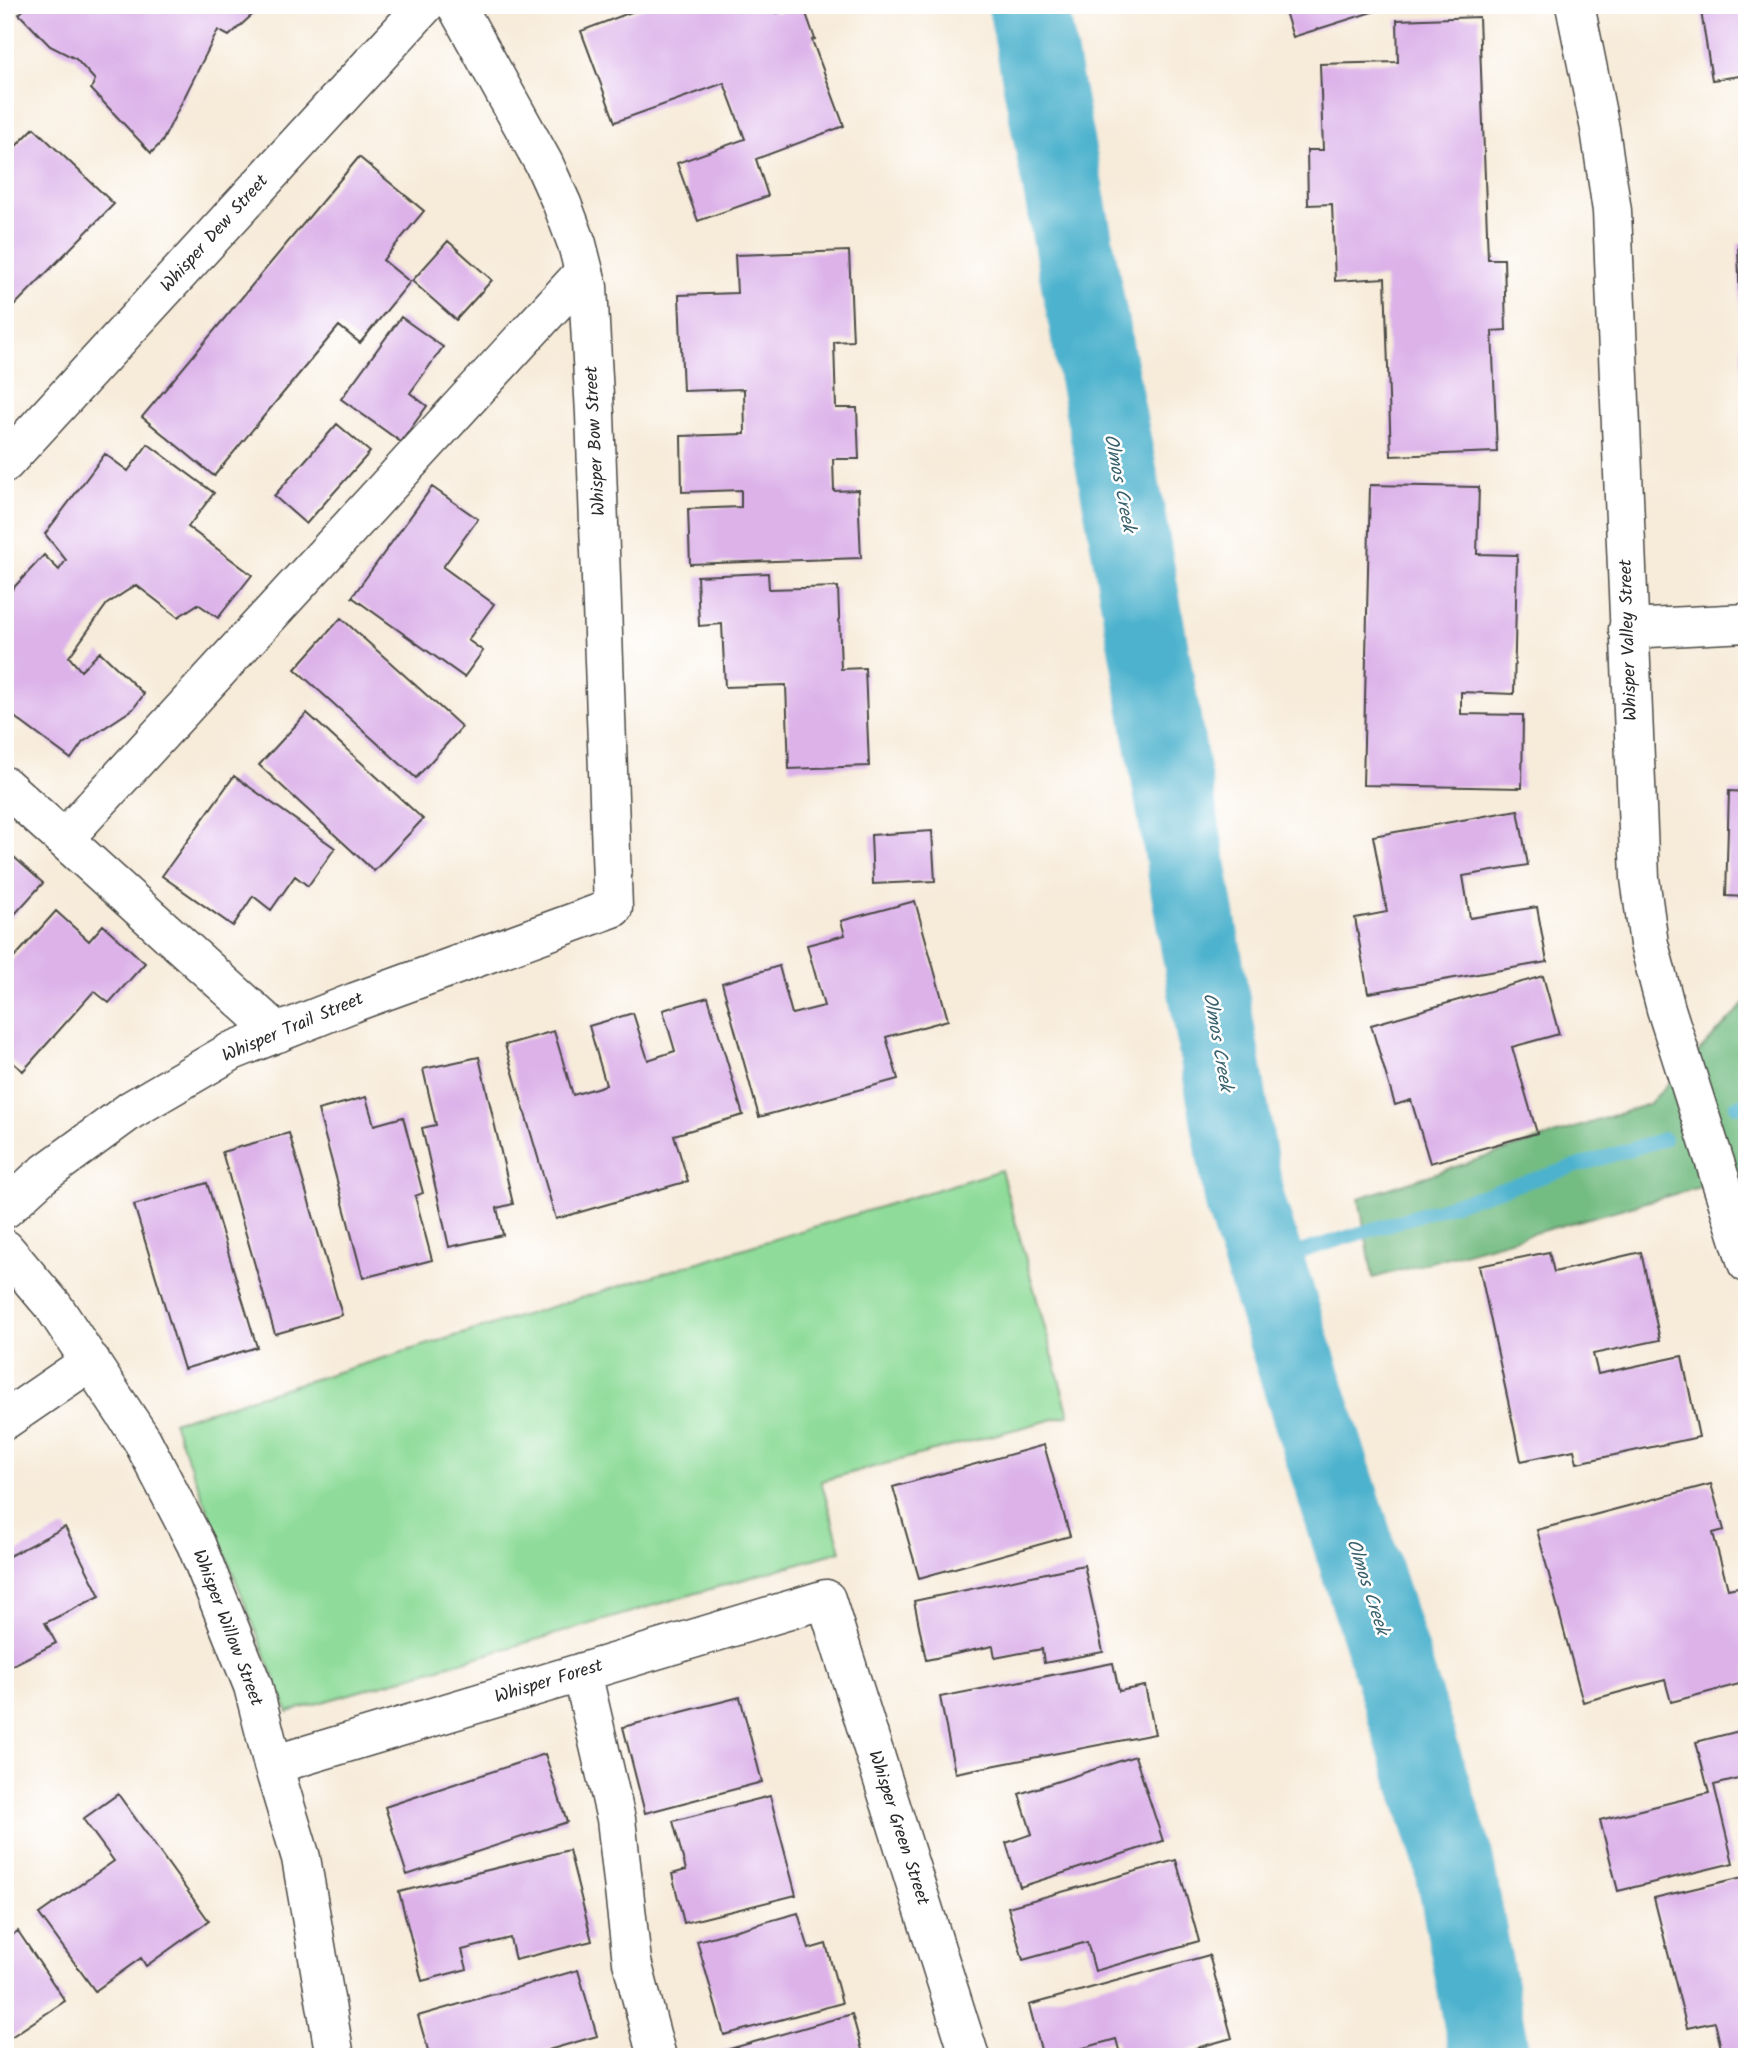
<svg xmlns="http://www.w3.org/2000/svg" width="1752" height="2062" viewBox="0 0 1752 2062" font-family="Kalam,sans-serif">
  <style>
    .green { fill: #8fdc9a; stroke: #5d8462; stroke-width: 2 }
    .forest { fill: #73bc82; stroke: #4f7456; stroke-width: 2 }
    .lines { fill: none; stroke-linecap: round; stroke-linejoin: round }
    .stream { stroke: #4eb2cd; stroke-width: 14 }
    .river { stroke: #4eb2cd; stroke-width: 80 }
    .building { fill: #dcb2e9 }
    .minor-casing { stroke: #4a4845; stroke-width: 41 }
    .minor { stroke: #fff; stroke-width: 38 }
    .labels { text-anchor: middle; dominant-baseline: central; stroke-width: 5; stroke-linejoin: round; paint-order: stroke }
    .street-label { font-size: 18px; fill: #2b2b2b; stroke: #fff }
    .water-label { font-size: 19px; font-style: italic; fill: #39616c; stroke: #fff }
  </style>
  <rect width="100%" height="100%" fill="#fff"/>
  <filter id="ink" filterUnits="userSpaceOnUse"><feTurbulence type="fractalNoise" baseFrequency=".0143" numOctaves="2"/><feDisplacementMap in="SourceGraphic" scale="14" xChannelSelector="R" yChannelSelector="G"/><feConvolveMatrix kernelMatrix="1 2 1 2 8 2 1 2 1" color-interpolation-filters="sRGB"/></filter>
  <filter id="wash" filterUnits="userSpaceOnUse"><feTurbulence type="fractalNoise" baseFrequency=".00686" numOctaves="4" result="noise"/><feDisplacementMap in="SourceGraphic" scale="28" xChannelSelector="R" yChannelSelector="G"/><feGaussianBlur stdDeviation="1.57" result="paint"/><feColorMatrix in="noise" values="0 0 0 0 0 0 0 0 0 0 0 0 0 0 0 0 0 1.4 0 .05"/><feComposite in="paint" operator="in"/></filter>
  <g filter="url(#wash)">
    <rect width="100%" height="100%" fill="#f7ebd9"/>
    <!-- green -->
    <path class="green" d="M 1001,1170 L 1069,1415 L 821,1481 L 841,1551 L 288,1712 L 173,1422 Z"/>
    <!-- forest -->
    <path class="forest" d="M 1747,1001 L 1747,1174 L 1373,1278 L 1359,1198 L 1649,1104 Z"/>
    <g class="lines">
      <!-- stream -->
      <path class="stream" d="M 1736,1106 L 1747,1102
        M 1264,1263 L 1664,1139"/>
      <!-- river -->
      <path class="river" d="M 1028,5 L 1126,519 L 1245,1202 L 1453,1858 L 1490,2057"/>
    </g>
    <g id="blocks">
      <!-- building -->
      <path class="building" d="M 29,5 L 136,5 L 142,12 L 149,5 L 263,5 L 229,36 L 218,30 L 162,142 L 151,153 L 91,89 L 95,80 L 76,59 L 50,46 L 19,14 Z
        M 650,5 L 773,5 L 776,13 L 803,5 L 815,39 L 812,40 L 844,126 L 756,159 L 768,196 L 698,221 L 677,163 L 745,139 L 724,83 L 615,122 L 581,31 Z
        M 1283,5 L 1391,5 L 1391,6 L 1293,37 Z
        M 1700,5 L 1747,5 L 1747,75 L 1712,80 Z
        M 1479,17 L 1488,259 L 1504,259 L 1506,330 L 1492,331 L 1497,452 L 1391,456 L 1385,278 L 1335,281 L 1332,204 L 1308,205 L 1307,150 L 1323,150 L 1320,64 L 1398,62 L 1397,20 Z
        M 34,128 L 114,204 L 5,315 L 5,157 Z
        M 359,157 L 424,211 L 383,260 L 410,282 L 360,343 L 339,326 L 214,476 L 142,417 Z
        M 448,241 L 492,280 L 456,320 L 412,281 Z
        M 1747,243 L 1747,379 L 1742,380 L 1738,244 Z
        M 849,251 L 853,341 L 834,342 L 836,408 L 857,408 L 859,459 L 833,459 L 834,491 L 858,490 L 861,558 L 690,564 L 688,509 L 741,507 L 741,490 L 682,492 L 681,436 L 745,434 L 744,389 L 683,391 L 679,295 L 737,293 L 735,255 Z
        M 401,317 L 443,347 L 410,393 L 427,406 L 401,442 L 341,399 Z
        M 337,424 L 370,452 L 306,524 L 274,496 Z
        M 148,444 L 214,493 L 188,527 L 252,575 L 218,618 L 198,604 L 178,617 L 136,585 L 107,604 L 69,657 L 81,671 L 100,652 L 144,694 L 133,709 L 83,742 L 71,759 L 5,710 L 5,597 L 44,555 L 59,570 L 66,560 L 45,534 L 105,454 L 128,471 Z
        M 1370,485 L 1479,487 L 1477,554 L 1517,555 L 1514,694 L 1461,692 L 1461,714 L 1523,715 L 1522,788 L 1363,785 Z
        M 432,487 L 478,519 L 443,567 L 494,604 L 468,640 L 483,651 L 464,677 L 352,597 Z
        M 768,573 L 769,589 L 838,587 L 841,669 L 865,668 L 869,766 L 789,769 L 786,685 L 725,687 L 722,624 L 699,626 L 697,576 Z
        M 341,618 L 462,727 L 416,778 L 295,669 Z
        M 307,713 L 423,819 L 374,871 L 259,765 Z
        M 234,776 L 335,848 L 308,886 L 295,876 L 271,910 L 253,896 L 233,926 L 162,876 Z
        M 1729,791 L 1747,792 L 1747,897 L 1726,896 Z
        M 1518,810 L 1528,865 L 1463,876 L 1470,918 L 1537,907 L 1547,962 L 1368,993 L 1355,918 L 1387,912 L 1373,836 Z
        M 932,831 L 935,881 L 873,884 L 871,835 Z
        M 5,849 L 43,883 L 5,925 Z
        M 915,901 L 948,1020 L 886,1037 L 898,1079 L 759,1117 L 722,983 L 779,966 L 792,1014 L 824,1006 L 807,945 L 845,935 L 841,921 Z
        M 56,911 L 89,941 L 103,925 L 145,963 L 109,1003 L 94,991 L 23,1071 L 5,1056 L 5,968 Z
        M 1543,976 L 1559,1034 L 1512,1047 L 1537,1133 L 1430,1163 L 1411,1100 L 1395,1105 L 1371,1025 Z
        M 708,997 L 743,1115 L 674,1135 L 688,1181 L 556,1219 L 505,1045 L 554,1031 L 573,1095 L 606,1085 L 589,1026 L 633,1013 L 648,1060 L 675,1051 L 663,1010 Z
        M 479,1057 L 513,1204 L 497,1208 L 503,1235 L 449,1247 L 422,1128 L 436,1125 L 423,1069 Z
        M 366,1097 L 374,1125 L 403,1117 L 423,1193 L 415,1196 L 432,1260 L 363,1278 L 318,1110 Z
        M 289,1133 L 342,1315 L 275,1334 L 222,1152 Z
        M 207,1183 L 257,1347 L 184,1369 L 134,1205 Z
        M 1549,1252 L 1554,1272 L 1641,1252 L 1660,1340 L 1593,1354 L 1598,1374 L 1682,1356 L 1699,1437 L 1577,1463 L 1574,1450 L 1521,1461 L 1479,1266 Z
        M 1044,1445 L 1070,1536 L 919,1578 L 893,1487 Z
        M 1711,1484 L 1724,1530 L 1713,1533 L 1728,1589 L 1738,1587 L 1747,1618 L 1747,1682 L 1671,1702 L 1665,1680 L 1583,1702 L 1537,1530 Z
        M 65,1527 L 100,1596 L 45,1623 L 56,1643 L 5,1669 L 5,1558 Z
        M 1084,1565 L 1103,1652 L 1044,1663 L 1042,1649 L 995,1658 L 993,1646 L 926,1660 L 914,1601 Z
        M 1113,1663 L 1119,1691 L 1145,1686 L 1155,1734 L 955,1773 L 940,1697 Z
        M 740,1697 L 762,1782 L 645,1813 L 623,1727 Z
        M 1747,1729 L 1747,1777 L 1714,1785 L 1733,1863 L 1618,1891 L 1600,1820 L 1709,1793 L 1696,1742 Z
        M 545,1754 L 567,1822 L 407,1875 L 385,1807 Z
        M 1135,1756 L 1163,1841 L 1020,1887 L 1006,1843 L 1032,1834 L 1019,1794 Z
        M 118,1794 L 209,1921 L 146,1966 L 141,1958 L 95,1991 L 39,1914 L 114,1861 L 83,1819 Z
        M 770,1796 L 796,1895 L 684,1923 L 672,1874 L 686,1870 L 673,1821 Z
        M 569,1850 L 592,1941 L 515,1960 L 510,1938 L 462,1950 L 467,1969 L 422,1981 L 399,1892 Z
        M 1176,1860 L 1199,1941 L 1095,1971 L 1087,1942 L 1023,1960 L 1008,1907 Z
        M 1747,1876 L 1747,2057 L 1723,2057 L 1715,2022 L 1687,2028 L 1654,1898 Z
        M 798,1913 L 809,1949 L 826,1944 L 842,2003 L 724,2035 L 697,1941 Z
        M 18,1931 L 65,2001 L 5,2041 L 5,1940 Z
        M 1209,1955 L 1232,2038 L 1164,2057 L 1121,2057 L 1116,2039 L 1051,2057 L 1043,2057 L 1029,2005 Z
        M 578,1970 L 597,2036 L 524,2057 L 430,2057 L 418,2016 Z
        M 852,2014 L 864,2057 L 712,2057 L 712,2054 Z"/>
    </g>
  </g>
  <g filter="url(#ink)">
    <use href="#blocks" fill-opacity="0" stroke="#4a4845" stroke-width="2"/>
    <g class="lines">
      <defs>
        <path id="minor" d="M 1575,5 L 1600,129 L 1612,211 L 1640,878 L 1649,944 L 1666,1009 L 1747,1263
          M 5,463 L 425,5
          M 1628,629 L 1747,623
          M 5,786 L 278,1033
          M 64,839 L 584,272
          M 5,1209 L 41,1176 L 131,1110 L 232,1051 L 355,1002 L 613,908 L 595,414 L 588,287 L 577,244 L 562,204 L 544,164 L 456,5
          M 5,1249 L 54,1307 L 142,1440 L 196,1544 L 253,1686 L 273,1765 L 301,1858 L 335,2057
          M 5,1420 L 91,1361
          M 582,1672 L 616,1819 L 632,1962 L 657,2057
          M 273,1765 L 826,1599 L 970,2057"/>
      </defs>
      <!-- minor casing -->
      <use href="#minor" class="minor-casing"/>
      <!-- minor -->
      <use href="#minor" class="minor"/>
    </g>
  </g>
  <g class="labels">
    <!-- street labels -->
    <g class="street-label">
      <text transform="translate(215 234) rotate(-48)">Whisper Dew Street</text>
      <text transform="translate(596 441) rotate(-93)">Whisper Bow Street</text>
      <text transform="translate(1629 640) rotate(-92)">Whisper Valley Street</text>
      <text transform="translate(293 1028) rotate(-23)">Whisper Trail Street</text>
      <text transform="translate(227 1628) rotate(69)">Whisper Willow Street</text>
      <text transform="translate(549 1682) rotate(-17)">Whisper Forest</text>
      <text transform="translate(898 1828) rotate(72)">Whisper Green Street</text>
    </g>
    <!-- water labels -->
    <g class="water-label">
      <text transform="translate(1119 483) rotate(79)">Olmos Creek</text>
      <text transform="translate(1217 1042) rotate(80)">Olmos Creek</text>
      <text transform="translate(1367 1587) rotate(72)">Olmos Creek</text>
    </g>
  </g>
  <!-- margin -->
  <rect width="1752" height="2062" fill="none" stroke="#fff" stroke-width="28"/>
</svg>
